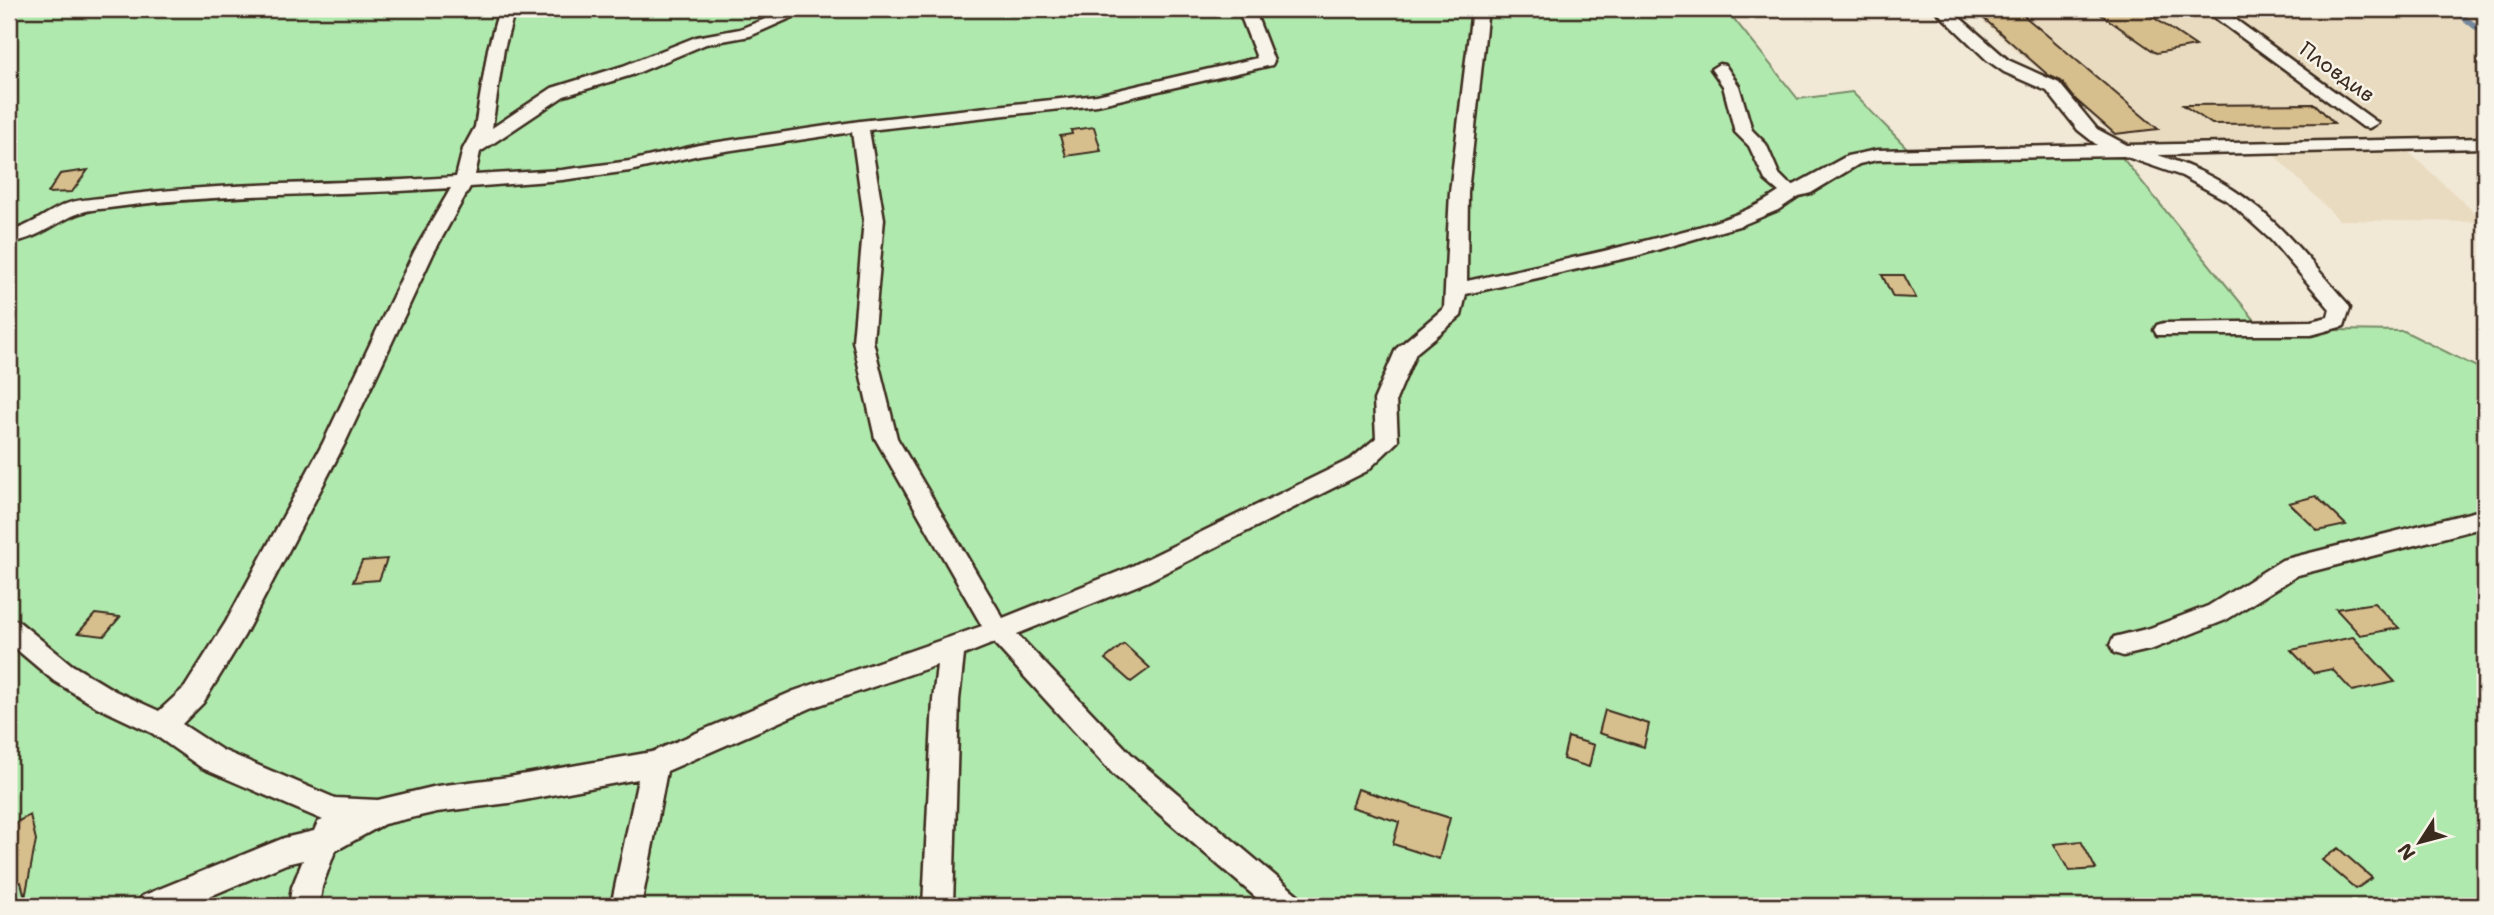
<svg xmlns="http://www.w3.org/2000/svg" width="2494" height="915" viewBox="0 0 2494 915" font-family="'Shantell Sans',sans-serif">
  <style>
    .built { fill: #e9dbc0 }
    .green { fill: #b0e9ad; stroke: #768a66; stroke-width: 2 }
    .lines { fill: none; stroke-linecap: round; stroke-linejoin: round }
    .stream { stroke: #74889e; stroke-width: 6 }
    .building { fill: #d7be8d; stroke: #3b2a1e; stroke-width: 2 }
    .street-casing { stroke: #3b2a1e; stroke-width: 5 }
    .street { fill: #f7f3e8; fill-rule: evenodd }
    .labels { text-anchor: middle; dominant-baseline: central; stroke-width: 5; stroke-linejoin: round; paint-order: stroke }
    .far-street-label { font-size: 21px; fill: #3b2a1e; stroke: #f7f3e8 }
  </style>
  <rect width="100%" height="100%" fill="#f1e8d6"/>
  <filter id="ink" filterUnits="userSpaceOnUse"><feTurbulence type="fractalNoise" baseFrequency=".0143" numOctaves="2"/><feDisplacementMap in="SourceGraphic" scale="14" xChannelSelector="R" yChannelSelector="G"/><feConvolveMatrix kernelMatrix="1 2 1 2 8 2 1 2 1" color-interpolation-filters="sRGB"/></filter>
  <g filter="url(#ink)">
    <!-- built -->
    <path class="built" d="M 1969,9 L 2485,9 L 2485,143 L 2401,145 L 2485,222 L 2339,220 L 2266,147 L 2130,150 Z"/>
    <!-- green -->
    <path class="green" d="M 9,9 L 1726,9 L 1798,99 L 1852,92 L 1913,154 L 2116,150 L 2262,329 L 2404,331 L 2485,371 L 2485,906 L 9,906 Z"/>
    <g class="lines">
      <!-- stream -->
      <path class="stream" d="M 2453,9 L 2485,34"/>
    </g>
    <!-- building -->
    <path class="building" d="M 1973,9 L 2016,9 L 2158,129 L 2115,134 L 2076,100 L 2061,81 L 2048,75 Z
      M 2093,9 L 2141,9 L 2196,46 L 2156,53 Z
      M 2315,104 L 2334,123 L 2212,124 L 2183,105 Z
      M 1094,127 L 1101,151 L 1066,156 L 1060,136 L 1072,134 L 1071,130 Z
      M 88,170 L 72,192 L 48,193 L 60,174 Z
      M 1882,275 L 1904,275 L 1916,298 L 1893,297 Z
      M 2316,496 L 2346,525 L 2318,531 L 2289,503 Z
      M 387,559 L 379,580 L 353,582 L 362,561 Z
      M 2374,603 L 2399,628 L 2360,635 L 2336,609 Z
      M 95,614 L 120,617 L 104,636 L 78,633 Z
      M 2353,637 L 2395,682 L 2352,691 L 2332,669 L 2313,673 L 2291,650 Z
      M 1124,644 L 1150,668 L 1131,682 L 1105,659 Z
      M 1605,710 L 1649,724 L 1644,747 L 1599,733 Z
      M 1568,737 L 1594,745 L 1589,767 L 1563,759 Z
      M 1358,789 L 1450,818 L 1439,859 L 1393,844 L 1399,822 L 1352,807 Z
      M 30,815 L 36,840 L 25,898 L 21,882 L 9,886 L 9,864 L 16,862 L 9,826 Z
      M 2081,841 L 2096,869 L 2069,871 L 2054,844 Z
      M 2338,848 L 2372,878 L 2356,889 L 2322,860 Z"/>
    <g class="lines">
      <defs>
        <path id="street" d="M 499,9 L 515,9 L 504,49 L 492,128 L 552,88 L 623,66 L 696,37 L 740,29 L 790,9 L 811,9 L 750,36 L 706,44 L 635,74 L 564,96 L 480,152 L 475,175 L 562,170 L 630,161 L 699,145 L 860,121 L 1097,95 L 1257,58 L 1238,9 L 1254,9 L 1274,61 L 1272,65 L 1097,105 L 869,130 L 884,219 L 873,341 L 897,438 L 1003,618 L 1128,568 L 1351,459 L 1376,438 L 1374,400 L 1396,349 L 1444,308 L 1450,192 L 1472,9 L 1488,9 L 1468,192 L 1467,281 C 1531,267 1596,254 1660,237 C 1700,227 1744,216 1779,192 L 1765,180 L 1749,146 L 1735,132 L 1723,86 L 1711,69 L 1719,64 L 1725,65 L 1739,86 L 1752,130 L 1766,144 L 1779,174 L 1788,183 L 1794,185 L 1847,156 L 1877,150 L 2097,145 L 2078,130 L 2047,91 L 2004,72 L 1987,60 L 1934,9 L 1950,9 L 2008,60 L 2059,83 L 2097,129 L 2127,145 L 2485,138 L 2485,148 L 2158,155 C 2254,186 2283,231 2347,303 L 2350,308 L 2344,326 L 2311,335 L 2157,335 L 2154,330 L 2157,325 L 2164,323 L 2311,321 L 2328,317 L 2330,309 L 2271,240 L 2228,201 L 2182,176 L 2124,156 L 1877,160 L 1859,164 L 1811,193 L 1799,196 L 1778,210 L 1742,225 L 1636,256 L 1466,294 L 1461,316 L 1416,353 L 1396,400 L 1398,441 L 1367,471 L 1146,582 L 1017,634 L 1133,756 L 1299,896 L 1303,906 L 1266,906 L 1113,774 L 994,643 L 964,655 L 959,700 L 953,906 L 923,906 L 933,700 L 937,665 L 811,708 L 667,771 L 641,906 L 611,906 L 638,779 L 509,803 L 437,812 L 384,824 L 335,851 L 322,887 L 319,906 L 289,906 L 292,887 L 303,860 L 286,864 L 187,906 L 138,906 L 142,896 L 284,838 L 314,831 L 318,822 L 323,820 L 202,768 L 152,733 L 97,707 L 54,681 L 9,643 L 9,618 L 18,621 L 72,665 L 115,691 L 159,711 L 185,687 L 226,622 L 323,443 L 414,252 L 451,188 C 337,196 222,192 109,208 C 99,209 86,210 77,214 C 50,225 40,238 9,243 L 9,231 C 31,227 46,212 66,204 C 79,199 95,199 109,197 C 224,181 340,185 456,177 L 463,149 L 475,127 L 488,49 ZM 852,132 L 864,219 L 853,341 L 875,438 L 982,626 L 794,691 L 652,752 L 509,777 L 437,786 L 378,800 L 335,798 L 222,750 L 182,724 L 203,703 L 244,636 L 345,443 L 434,252 L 470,187 L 562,180 L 630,171 L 699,155 Z
          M 2203,9 L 2221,9 L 2378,123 L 2369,128 L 2363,127 Z
          M 2485,509 L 2485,527 L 2298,575 L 2226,620 L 2153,649 L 2123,656 L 2114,653 L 2110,645 L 2114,637 L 2150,628 L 2208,606 L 2282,560 Z"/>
      </defs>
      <!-- street casing -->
      <use href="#street" class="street-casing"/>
      <!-- street -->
      <use href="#street" class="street"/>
    </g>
  </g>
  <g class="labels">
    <!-- far-street labels -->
    <g class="far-street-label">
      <text transform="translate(2337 72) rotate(36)">Пловдив</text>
    </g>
  </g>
  <!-- margin -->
  <rect width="2494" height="915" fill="none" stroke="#f7f3e8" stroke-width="35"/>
  <rect x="18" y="18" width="2459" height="880" fill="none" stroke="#3b2a1e" stroke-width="2.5" filter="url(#ink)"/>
  <!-- north arrow -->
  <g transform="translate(2420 842) rotate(234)" stroke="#f7f3e8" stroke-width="5" paint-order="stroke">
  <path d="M0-5L12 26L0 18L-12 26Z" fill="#3b2a1e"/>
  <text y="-10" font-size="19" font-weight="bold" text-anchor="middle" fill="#3b2a1e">N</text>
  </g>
</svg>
